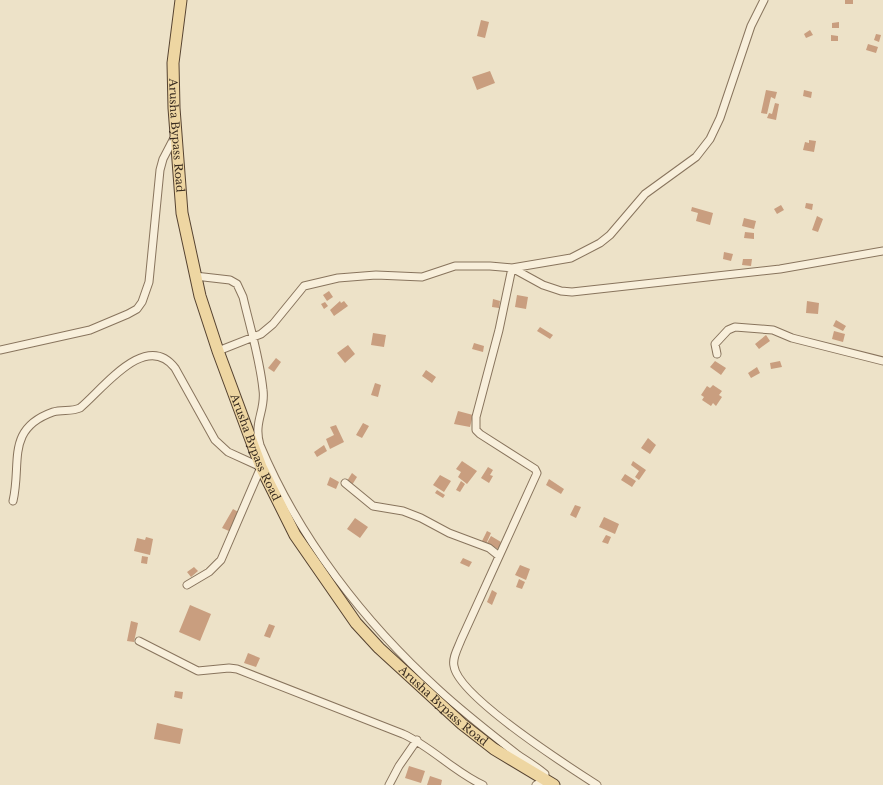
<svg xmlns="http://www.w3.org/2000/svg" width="883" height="785" viewBox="0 0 883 785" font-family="'Libre Baskerville',serif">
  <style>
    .building { fill: #c99e7f }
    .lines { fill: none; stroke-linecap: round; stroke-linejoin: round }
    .street-casing { stroke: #88745d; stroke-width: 9 }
    .primary-casing { stroke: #564331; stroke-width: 13 }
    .street { stroke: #f8efdb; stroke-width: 7 }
    .primary { stroke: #eed6a2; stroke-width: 11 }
    .labels { text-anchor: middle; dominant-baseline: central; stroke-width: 3; stroke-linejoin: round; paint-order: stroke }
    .street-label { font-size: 11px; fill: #392c20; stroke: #f4ecd7 }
  </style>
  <rect width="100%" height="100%" fill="#ede2c8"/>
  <!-- building -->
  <path class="building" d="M 845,0 L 853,0 L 853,4 L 845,4 Z
    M 481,20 L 489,22 L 485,38 L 477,36 Z
    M 839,22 L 839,28 L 832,28 L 832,23 Z
    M 810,30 L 813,35 L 806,38 L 804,34 Z
    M 876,34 L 881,35 L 879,42 L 874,40 Z
    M 831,35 L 838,36 L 838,41 L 831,41 Z
    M 868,44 L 878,47 L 876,53 L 866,50 Z
    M 490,71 L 495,83 L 477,90 L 472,77 Z
    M 766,90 L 777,92 L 775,99 L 771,97 L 767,114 L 761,113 Z
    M 804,90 L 812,92 L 811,98 L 803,96 Z
    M 775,103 L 779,104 L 776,120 L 767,118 L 769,113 L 772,114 Z
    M 809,140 L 816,141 L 814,152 L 803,150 L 805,142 L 809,143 Z
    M 806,203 L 813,204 L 812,210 L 805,208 Z
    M 781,205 L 784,210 L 777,214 L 774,209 Z
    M 692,207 L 713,213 L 710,225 L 696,221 L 698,213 L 691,211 Z
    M 817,216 L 823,219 L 818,232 L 812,230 Z
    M 744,218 L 756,221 L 754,229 L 742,226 Z
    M 745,232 L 754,233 L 754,239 L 744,238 Z
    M 724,252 L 733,254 L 731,261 L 723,259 Z
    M 743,259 L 752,259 L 751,266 L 742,265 Z
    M 329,291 L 333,297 L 327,301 L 323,295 Z
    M 517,295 L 528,297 L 526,309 L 515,307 Z
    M 493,299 L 500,301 L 499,308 L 492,307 Z
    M 340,301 L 341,303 L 344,301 L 348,306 L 334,316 L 330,310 Z
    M 807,301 L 819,303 L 818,314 L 806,313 Z
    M 325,302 L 328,306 L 324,309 L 321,304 Z
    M 836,320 L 846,326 L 843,331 L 833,326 Z
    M 540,327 L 553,335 L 550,339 L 537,331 Z
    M 834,331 L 845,334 L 843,342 L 832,339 Z
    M 373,333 L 386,335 L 384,347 L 371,345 Z
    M 766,335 L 770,341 L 759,349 L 755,344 Z
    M 474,343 L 484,346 L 483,352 L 472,349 Z
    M 348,345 L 355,354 L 345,363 L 337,353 Z
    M 276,358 L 281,362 L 274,372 L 268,368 Z
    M 715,361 L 726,368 L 721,375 L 710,367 Z
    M 780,361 L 782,367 L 771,369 L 770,363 Z
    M 757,367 L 760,373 L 751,378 L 748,373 Z
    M 426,370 L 436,377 L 432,383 L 422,376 Z
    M 375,383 L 381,385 L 378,397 L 371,395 Z
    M 713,385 L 722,391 L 719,395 L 722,397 L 716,406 L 713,403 L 711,406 L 702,400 L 704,397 L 701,395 L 707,386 L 710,388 Z
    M 458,411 L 473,415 L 470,427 L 454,424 Z
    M 363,423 L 369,426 L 362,438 L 356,435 Z
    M 336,425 L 344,442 L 330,449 L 326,439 L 334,435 L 330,427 Z
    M 648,438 L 656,445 L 650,454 L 641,448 Z
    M 324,445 L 327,451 L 317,457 L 314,452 Z
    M 462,461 L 477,471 L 467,484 L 458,477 L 461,472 L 456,469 Z
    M 633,461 L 646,470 L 639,480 L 635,477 L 639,471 L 631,465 Z
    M 488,467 L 493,470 L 490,475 L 493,476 L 489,483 L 481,478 Z
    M 352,473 L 357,477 L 352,485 L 347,481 Z
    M 625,474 L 636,481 L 632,487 L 621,480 Z
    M 440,475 L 451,481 L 444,492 L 433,485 Z
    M 330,477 L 339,482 L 336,489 L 327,485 Z
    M 549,479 L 564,489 L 561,494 L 546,485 Z
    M 461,481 L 465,484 L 460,492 L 456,490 Z
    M 437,490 L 445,495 L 443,498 L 435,493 Z
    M 575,505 L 581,507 L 576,518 L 570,515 Z
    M 233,509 L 240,513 L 229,531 L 222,528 Z
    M 604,517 L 619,524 L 615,534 L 599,527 Z
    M 355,518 L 368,527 L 360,538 L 347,529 Z
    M 487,531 L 491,533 L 486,544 L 482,541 Z
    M 606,535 L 611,537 L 608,544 L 602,542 Z
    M 491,536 L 501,542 L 498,549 L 487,543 Z
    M 146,537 L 153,539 L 150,555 L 134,551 L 137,538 L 145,540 Z
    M 142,556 L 148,557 L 147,564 L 141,563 Z
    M 463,558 L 472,562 L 469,567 L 460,563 Z
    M 520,565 L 530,569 L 526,580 L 515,575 Z
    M 194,567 L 198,571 L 191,577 L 187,572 Z
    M 519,579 L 525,582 L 522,589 L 516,587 Z
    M 492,590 L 497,593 L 492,605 L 487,602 Z
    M 190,605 L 211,614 L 200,641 L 179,632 Z
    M 131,621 L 138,623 L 134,642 L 127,641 Z
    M 269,624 L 275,626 L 270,638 L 264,636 Z
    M 248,653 L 260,658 L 256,667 L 244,663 Z
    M 175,691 L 183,692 L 182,699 L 174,697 Z
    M 157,723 L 183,729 L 180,744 L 154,739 Z
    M 409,766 L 425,771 L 421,783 L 405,778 Z
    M 430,776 L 442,780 L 441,785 L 427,785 Z"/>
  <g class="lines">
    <defs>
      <path id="street" d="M 195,276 L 230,280 L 237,284 L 243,297 C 250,327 260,359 263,390 C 266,410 253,422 260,445 C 299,538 364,622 439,690 C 464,713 491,734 518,755 C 527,761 537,767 545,774 L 544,780 L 536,785
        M 0,350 L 90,330 L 128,314 L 137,309 L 142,302 L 149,282 L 160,170 L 163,159 L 175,136
        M 218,351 L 261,334 L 273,324 L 304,286 L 338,278 L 376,275 L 422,277 L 455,266 L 490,266 L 512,268 L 543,285 L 561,291 L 572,292 L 780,269 L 883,251
        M 717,354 L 715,344 L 728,330 L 735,327 L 773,330 L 792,338 L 883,361
        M 345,483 L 373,506 L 403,511 L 421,518 L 449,533 L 489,548 L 499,556
        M 13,501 C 22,463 5,429 53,412 C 62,409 71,412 80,408 C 103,389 146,330 175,368 L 215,440 L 228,452 L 261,467 L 221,560 L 209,572 L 187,585
        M 139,641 L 198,671 L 229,668 L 237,669 L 403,734 C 432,747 454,772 483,785
        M 389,785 L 399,766 L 417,740
        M 597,785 C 569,767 458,696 454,666 C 452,658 458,648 461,640 L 537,473 L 535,469 L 480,434 L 476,430 L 476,417 L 499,330 L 512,268 L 571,258 L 600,243 L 610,235 L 645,194 L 696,157 L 710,139 L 720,118 L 751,26 L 764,0"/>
      <g id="primary">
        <path id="s1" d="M 181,0 L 173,63 L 174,108 L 182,213 L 200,296 L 218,351 L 261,467 L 295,535 L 356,623 L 379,648 L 462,724 L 494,749 L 554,785"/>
      </g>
    </defs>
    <!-- street casing -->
    <use href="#street" class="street-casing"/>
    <!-- primary casing -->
    <use href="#primary" class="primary-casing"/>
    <!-- street -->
    <use href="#street" class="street"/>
    <!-- primary -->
    <use href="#primary" class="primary"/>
  </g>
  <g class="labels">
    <!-- street labels -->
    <g class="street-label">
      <text stroke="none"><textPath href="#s1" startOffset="136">Arusha Bypass Road</textPath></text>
      <text stroke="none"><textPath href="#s1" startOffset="460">Arusha Bypass Road</textPath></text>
      <text stroke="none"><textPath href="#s1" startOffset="784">Arusha Bypass Road</textPath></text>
    </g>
  </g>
</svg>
